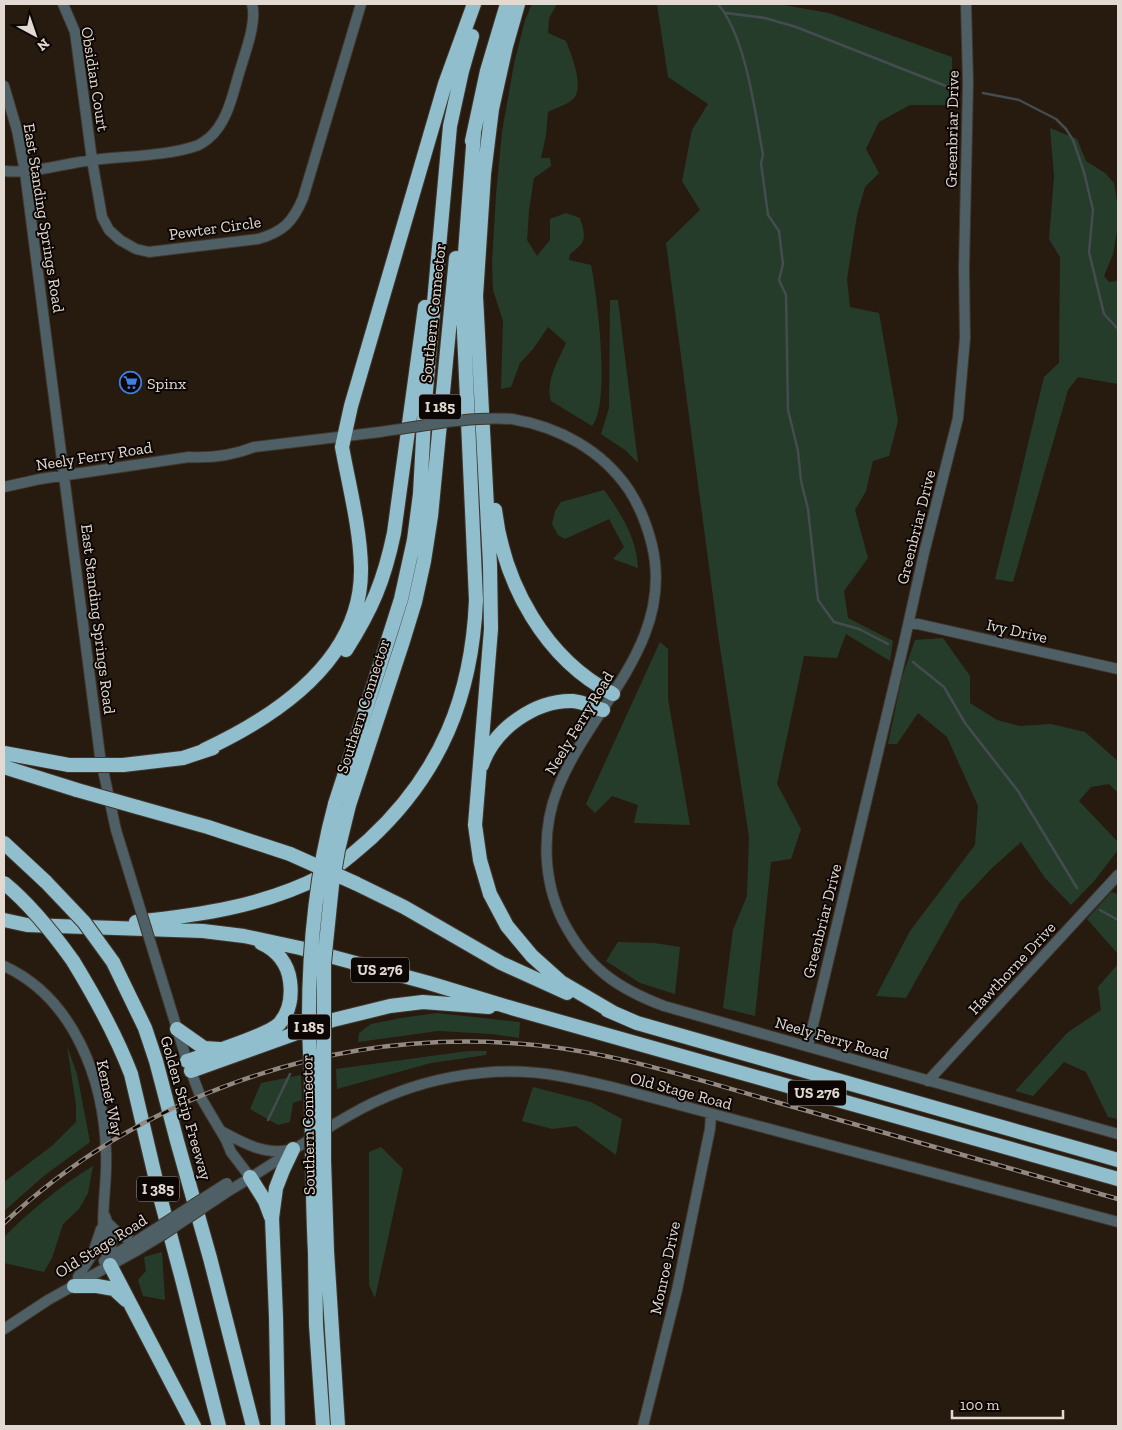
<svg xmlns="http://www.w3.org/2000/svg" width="1122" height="1430" viewBox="0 0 1122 1430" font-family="'Zilla Slab',serif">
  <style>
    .green { fill: #263c2b }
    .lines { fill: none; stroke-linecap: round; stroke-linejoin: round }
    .stream { stroke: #444c4f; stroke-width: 2.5 }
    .minor-casing { stroke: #41362b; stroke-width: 12 }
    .highway-casing { stroke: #41362b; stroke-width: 16 }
    .minor { stroke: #4e6066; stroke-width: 10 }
    .highway { stroke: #90becc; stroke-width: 14 }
    .rail-casing { stroke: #938980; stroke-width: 4.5 }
    .rail { stroke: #0c0704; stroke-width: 2.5; stroke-dasharray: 8; stroke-linecap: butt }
    .minor-bridge-casing { stroke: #41362b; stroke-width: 12; stroke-linecap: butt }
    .highway-bridge-casing { stroke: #41362b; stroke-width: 16; stroke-linecap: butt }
    .minor-bridge { stroke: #4e6066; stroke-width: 10 }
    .highway-bridge { stroke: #90becc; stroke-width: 14 }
    .labels { text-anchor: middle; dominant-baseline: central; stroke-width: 4; stroke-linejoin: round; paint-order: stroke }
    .shield { fill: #0c0704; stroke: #a29a94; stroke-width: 1 }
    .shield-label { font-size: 15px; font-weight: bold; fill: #e2d9d2 }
    .street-label { font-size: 16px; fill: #e2d9d2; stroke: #0c0704 }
    .poi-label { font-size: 16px; fill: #e2d9d2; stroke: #0c0704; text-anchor: start }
  </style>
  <rect width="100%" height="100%" fill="#271b10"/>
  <!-- green -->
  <path class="green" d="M 532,4 L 557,4 L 549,18 L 548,33 L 566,41 C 571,54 586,89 572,100 C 566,105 555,108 548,112 L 546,135 L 541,158 L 550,158 L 551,166 L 534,178 L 529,210 L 527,240 L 537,256 L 550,240 L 550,219 L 566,213 L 580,218 C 586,238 587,241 570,254 L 569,260 L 591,265 C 597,295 611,403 592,426 L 551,401 C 545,382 558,361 566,343 L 548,327 L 533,349 L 520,363 L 511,387 L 501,389 L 503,321 L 493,290 L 492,263 L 496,195 L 502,132 L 514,64 L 525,20 Z
    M 657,4 L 778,4 L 829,13 L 952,57 L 952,105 L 910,105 L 879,122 L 866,149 L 879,173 L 865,187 L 857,215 L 847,279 L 850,307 L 879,313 L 898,421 L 889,456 L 873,461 L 866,491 L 855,510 L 868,558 L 844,591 L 848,618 L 893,641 L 890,661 L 846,634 L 837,658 L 804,656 L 777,784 L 801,829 L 791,859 L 771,862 L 755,1016 L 723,1008 L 733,930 L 747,896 L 749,837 L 718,634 L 666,243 L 700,210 L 682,181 L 692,130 L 708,104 L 668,77 Z
    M 1050,128 L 1077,139 L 1086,161 L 1105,173 L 1114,183 L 1118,209 L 1118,225 L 1113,254 L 1104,276 L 1109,282 L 1118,281 L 1118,384 L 1078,377 L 1068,390 L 1013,582 L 995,579 L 1013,507 L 1044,377 L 1059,363 L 1060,257 L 1049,239 L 1054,176 Z
    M 610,300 L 618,300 L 638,463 L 625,450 L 601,434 L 609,408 Z
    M 604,490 C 621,513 637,539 638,568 L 613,559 L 624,547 L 609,519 L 565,539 L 558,535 L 552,524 L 555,511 L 561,502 Z
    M 943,638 L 970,676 L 970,703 L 997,720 L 1020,726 L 1051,724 L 1085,732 L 1118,761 L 1118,793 L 1109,784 L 1091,787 L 1079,801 L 1118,842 L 1118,850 L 1095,880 L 1071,905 L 1045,878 L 1021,842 L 992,868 L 960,902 L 906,998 L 876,996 L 910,931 L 975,845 L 978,806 L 947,737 L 918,713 L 897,744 L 888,744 L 902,677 L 915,640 Z
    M 660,642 L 668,649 L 668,699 L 690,825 L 634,823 L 638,805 L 612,796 L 595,813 L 586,804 Z
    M 1111,892 L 1118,894 L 1118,954 L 1087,919 Z
    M 618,942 L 654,943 L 680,947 L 675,994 L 640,983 L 606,961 Z
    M 1118,964 L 1118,1119 L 1108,1117 L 1086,1072 L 1064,1062 L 1033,1096 L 1015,1091 L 1067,1033 L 1101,1010 L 1098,987 Z
    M 437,1013 L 520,1022 L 519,1038 L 492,1034 L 438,1031 L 358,1042 L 359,1033 L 371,1024 L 401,1018 Z
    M 67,1046 L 77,1074 L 90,1142 L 45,1175 L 4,1211 L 4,1182 L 53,1145 L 76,1122 L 76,1105 Z
    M 468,1051 L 487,1051 L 486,1055 L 431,1063 L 337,1089 L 336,1069 Z
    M 301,1075 L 302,1100 L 293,1103 L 290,1122 L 278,1125 L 250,1109 L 261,1083 Z
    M 533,1087 L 591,1102 L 622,1119 L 616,1155 L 576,1126 L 552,1129 L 522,1121 Z
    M 381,1147 L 403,1169 L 375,1298 L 369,1285 L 369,1152 Z
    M 93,1166 L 88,1193 L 79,1209 L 63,1224 L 52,1258 L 44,1272 L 4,1263 L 4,1237 C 31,1210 60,1186 93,1166 Z
    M 162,1252 L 165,1300 L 143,1296 L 138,1280 L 146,1271 L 144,1257 Z"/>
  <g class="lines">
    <!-- stream -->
    <path class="stream" d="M 718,4 C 746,37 755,112 763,155 L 761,163 L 768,215 L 779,231 L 783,264 L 779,280 L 786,295 L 788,410 L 798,451 L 801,481 L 808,509 L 818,600 L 834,622 L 859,629 L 888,644
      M 726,13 L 765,18 L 796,27 L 956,90
      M 983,93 L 1019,100 L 1056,119 L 1066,129 L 1073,140 L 1084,172 L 1093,210 L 1089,252 L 1104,314 L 1118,329
      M 913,662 L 944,687 L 965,723 L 1018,791 L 1077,888
      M 1100,910 L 1118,920
      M 268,1120 L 290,1074"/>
    <defs>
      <path id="minor" d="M 63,4 L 75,32 L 92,160 L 102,217 L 109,230 L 120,240 L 136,249 L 149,252 L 258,239 C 283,232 293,222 303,198 L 361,4
        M 4,86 L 17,130 L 25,172 L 100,756 L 116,830
        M 4,171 C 34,174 64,163 94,160 C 125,156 167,156 196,146 C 200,145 205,141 209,138 C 229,121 233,91 241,67 C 246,50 257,21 252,4
        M 512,419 C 559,427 602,450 629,490 C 640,507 647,525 652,545 C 675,643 591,706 558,788 C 541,830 543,881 563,921 C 587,967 616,988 664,1006 L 1118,1134
        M 4,487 L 40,479 L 189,457 C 211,458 234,455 254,447 L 380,432
        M 909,622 L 1118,669
        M 4,966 C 74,998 104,1080 106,1152 C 108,1191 96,1228 110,1265
        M 158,967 L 187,1061 L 201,1098 L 226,1140 L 231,1152 L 250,1177
        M 808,1046 L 904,643 L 924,553 L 958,418 L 965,338 L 964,269 L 968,83 L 966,4
        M 928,1081 L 1118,875
        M 221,1131 C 243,1143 264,1155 290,1150
        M 230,1190 C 271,1166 309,1138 350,1115 C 412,1079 489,1063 560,1076 C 577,1079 594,1083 612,1087 L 1118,1222
        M 105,1216 C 109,1227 114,1241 110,1253
        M 109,1224 L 119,1234 L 134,1242
        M 104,1261 L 135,1242
        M 78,1277 L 93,1253 L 101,1229
        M 4,1329 L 48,1300 L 136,1251
        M 643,1426 L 677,1290 L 710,1129 L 711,1114"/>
      <path id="highway" d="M 518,4 L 506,46 L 492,109 L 484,174 L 476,296 L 490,565 L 491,629 L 475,825 L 480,860 L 490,894 L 507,926 L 532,956 L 561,982 L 614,1013
        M 472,141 L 487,71 L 507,4
        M 495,510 C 504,584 545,659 613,694
        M 346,650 C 372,609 384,581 394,533 L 425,307
        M 204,750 C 277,716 363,659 361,567 C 360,527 349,486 342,447 L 351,406 L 445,84 L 474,4
        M 4,753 L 69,765
        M 123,765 L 183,758 L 213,748
        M 482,765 C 494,729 535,700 573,701 C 583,702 593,707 603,710
        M 4,767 L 77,790
        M 335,804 L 389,637 L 401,599 L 414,540 L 420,494 L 425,402 L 450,126 L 462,71 L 472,36
        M 349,805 L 403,641 L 415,602 L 424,561 L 431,516 L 456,258
        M 137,807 L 208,827 L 290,854
        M 4,843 L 46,882
        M 355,883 L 404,907 L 501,963 L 567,993
        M 4,920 L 27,925 L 203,931 L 244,936 L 300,948 L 429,983 L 515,1009 L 1118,1179
        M 136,922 C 200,915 264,906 322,876 C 339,867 355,852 370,839 C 441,773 472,696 476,600 L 463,310 L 465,253 L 474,133
        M 73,961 C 95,997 116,1035 131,1074 L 159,1193 L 182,1279 L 219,1426
        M 113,962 L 145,1028 L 156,1061 L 177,1141 L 210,1258 L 253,1426
        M 607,1010 L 637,1023 L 1118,1160
        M 177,1029 L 204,1048 L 219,1049
        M 187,1061 C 205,1055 268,1035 279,1024 C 290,1012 292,996 290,981 C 288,964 277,950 261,943
        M 191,1071 L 333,1020 L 390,1006 L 423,1002 L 489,1007
        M 250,1177 L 265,1201 L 271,1217
        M 327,1251 L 338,1426
        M 315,1253 L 316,1325 L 323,1426
        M 110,1265 L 194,1426
        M 74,1286 L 97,1286 L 114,1289 L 126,1300
        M 278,1426 L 276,1317 L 272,1218 L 276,1188 L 283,1170 L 293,1149"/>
    </defs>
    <!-- minor casing -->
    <use href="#minor" class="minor-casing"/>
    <!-- highway casing -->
    <use href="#highway" class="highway-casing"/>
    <!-- minor -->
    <use href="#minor" class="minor"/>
    <!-- highway -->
    <use href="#highway" class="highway"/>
    <defs>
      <path id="rail" d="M 4,1223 C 138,1097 327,1031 510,1043 C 601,1048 689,1077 776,1102 C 890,1134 1004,1167 1118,1199"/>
    </defs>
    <!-- rail casing -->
    <use href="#rail" class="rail-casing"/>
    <!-- rail -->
    <use href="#rail" class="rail"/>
    <defs>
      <path id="minor-bridge" d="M 380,432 C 423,426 469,416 512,419
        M 116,830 L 158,967
        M 135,1242 L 227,1183
        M 136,1251 L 164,1234 L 230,1190"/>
      <path id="highway-bridge" d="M 69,765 L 123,765
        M 77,790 L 137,807
        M 290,854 L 355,883
        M 46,882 L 84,922 L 113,962
        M 4,883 C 31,905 53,933 73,961
        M 327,1251 L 324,1160 L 324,963 L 332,885 L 338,850 L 349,805
        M 315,1253 C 312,1193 312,1132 311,1071 C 310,1053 309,1036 309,1018 C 309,945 316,874 335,804"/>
    </defs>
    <!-- minor-bridge casing -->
    <use href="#minor-bridge" class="minor-bridge-casing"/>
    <!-- highway-bridge casing -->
    <use href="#highway-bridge" class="highway-bridge-casing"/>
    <!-- minor-bridge -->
    <use href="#minor-bridge" class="minor-bridge"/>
    <!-- highway-bridge -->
    <use href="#highway-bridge" class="highway-bridge"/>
  </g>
  <!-- icons -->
  <defs>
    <symbol id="supermarket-ring" viewBox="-11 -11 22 22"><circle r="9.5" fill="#0c0704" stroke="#3f7fe0" stroke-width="1.5"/><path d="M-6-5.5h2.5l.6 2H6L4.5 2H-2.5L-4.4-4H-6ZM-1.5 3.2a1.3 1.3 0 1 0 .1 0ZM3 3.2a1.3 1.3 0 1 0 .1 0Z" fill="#3f7fe0"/></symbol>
  </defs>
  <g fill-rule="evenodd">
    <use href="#supermarket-ring" x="118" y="370" width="25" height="25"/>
  </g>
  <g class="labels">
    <!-- shield labels -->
    <g class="shield">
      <rect x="419" y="394.5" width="42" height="25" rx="4"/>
      <rect x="351" y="957.5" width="58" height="25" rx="4"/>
      <rect x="288" y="1014.5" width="42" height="25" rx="4"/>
      <rect x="788" y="1080.5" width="58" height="25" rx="4"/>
      <rect x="137" y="1176.5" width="42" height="25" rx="4"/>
    </g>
    <g class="shield-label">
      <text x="440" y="407">I 185</text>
      <text x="380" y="970">US 276</text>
      <text x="309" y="1027">I 185</text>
      <text x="817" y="1093">US 276</text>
      <text x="158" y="1189">I 385</text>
    </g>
    <!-- street labels -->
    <g class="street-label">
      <text transform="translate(95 79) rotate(81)">Obsidian Court</text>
      <text transform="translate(952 129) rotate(-89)">Greenbriar Drive</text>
      <text transform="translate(44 218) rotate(81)">East Standing Springs Road</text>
      <text transform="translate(215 228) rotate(-8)">Pewter Circle</text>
      <text transform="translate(433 313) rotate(-84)">Southern Connector</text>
      <text transform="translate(94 456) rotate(-9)">Neely Ferry Road</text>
      <text transform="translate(916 527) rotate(-76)">Greenbriar Drive</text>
      <text transform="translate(98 619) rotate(83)">East Standing Springs Road</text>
      <text transform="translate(1017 631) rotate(13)">Ivy Drive</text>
      <text transform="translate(363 706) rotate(-72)">Southern Connector</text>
      <text transform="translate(579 723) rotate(-59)">Neely Ferry Road</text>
      <text transform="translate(822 921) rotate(-76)">Greenbriar Drive</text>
      <text transform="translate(1012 968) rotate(-47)">Hawthorne Drive</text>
      <text transform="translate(832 1038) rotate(16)">Neely Ferry Road</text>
      <text transform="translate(681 1091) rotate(15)">Old Stage Road</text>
      <text transform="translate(110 1098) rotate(78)">Kemet Way</text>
      <text transform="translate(186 1108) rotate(74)">Golden Strip Freeway</text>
      <text transform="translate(308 1125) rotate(-91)">Southern Connector</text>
      <text transform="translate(101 1246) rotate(-32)">Old Stage Road</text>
      <text transform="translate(665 1268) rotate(-78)">Monroe Drive</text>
    </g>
    <!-- poi labels -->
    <g class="poi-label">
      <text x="147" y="383">Spinx</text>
    </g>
  </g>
  <!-- border -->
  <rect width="1122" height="1430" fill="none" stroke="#e2d9d2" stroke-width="10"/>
  <!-- north arrow -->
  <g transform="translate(35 35) rotate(140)" stroke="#0c0704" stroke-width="4" paint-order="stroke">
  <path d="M0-4L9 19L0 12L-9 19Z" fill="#e2d9d2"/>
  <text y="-8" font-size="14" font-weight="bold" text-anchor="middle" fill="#e2d9d2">N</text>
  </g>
  <!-- scale -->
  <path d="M952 1410v8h111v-8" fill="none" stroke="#e2d9d2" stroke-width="2.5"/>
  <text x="960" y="1410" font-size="15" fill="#e2d9d2" stroke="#0c0704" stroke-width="4" paint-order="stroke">100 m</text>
</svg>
